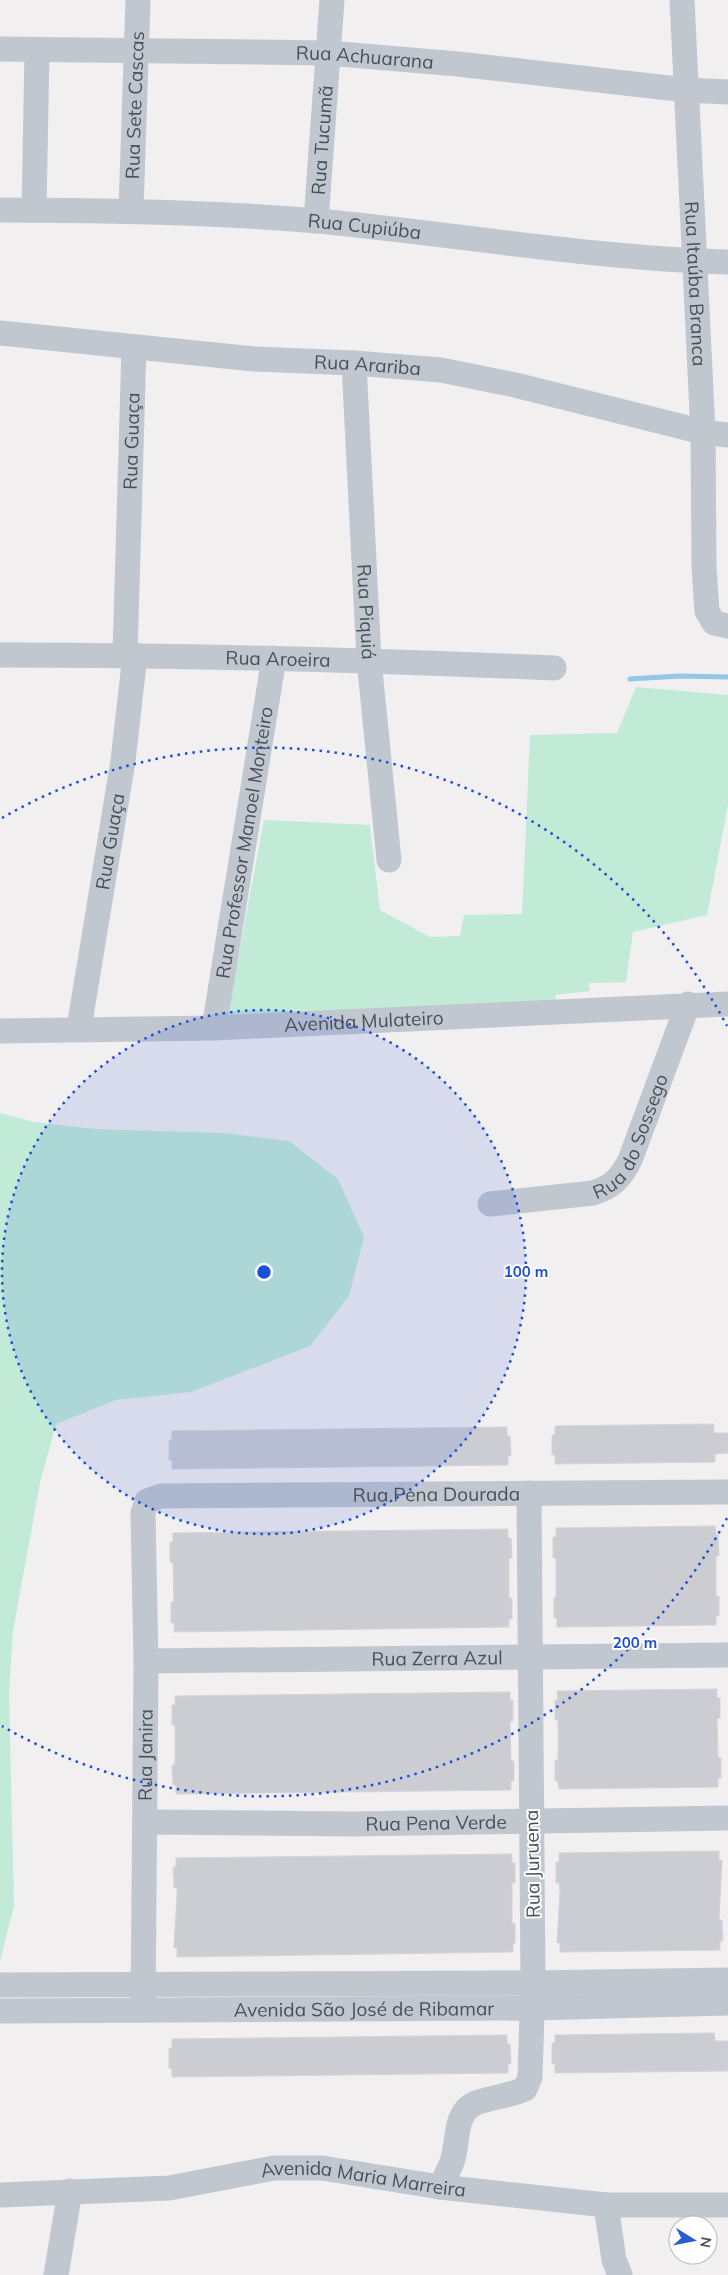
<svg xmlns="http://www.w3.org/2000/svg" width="728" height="2275" viewBox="0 0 728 2275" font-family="Mulish,sans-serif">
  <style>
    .green { fill: #c1ebd7 }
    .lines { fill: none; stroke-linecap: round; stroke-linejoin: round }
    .stream { stroke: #92c8e3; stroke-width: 5 }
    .building { fill: #cccdd3; stroke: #d3d4da }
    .minor { stroke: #c1c7cf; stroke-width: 25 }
    .ring { fill: none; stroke: #1d4ed8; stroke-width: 2.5; stroke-dasharray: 2.5 5 }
    .labels { text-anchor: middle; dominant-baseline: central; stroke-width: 4; stroke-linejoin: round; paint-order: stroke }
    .street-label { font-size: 19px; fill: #49505a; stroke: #fff }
    .centre { fill: #1d4ed8; stroke: #fff; stroke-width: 2.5 }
    .ring-label { font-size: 15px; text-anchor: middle; font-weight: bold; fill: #1d4ed8; stroke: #fff; stroke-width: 4; stroke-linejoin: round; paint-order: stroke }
  </style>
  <rect width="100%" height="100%" fill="#f1efef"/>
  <!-- green -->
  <path class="green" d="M 636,687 L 728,695 L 728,805 L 707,915 L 633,932 L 626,982 L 589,983 L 590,991 L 556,995 L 554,1005 L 227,1016 L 264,820 L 370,825 L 380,910 L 430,937 L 460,936 L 464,915 L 522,914 L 530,735 L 617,733 Z
    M 0,1113 L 34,1122 L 95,1129 L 223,1133 L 289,1141 L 338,1179 L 364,1237 L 349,1296 L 310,1346 L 191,1392 L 116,1400 L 56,1424 L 40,1483 L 13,1631 L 9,1693 L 14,1906 L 0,1961 Z"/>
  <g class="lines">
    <!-- stream -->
    <path class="stream" d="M 630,679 L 680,676 L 728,677"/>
  </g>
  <!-- building -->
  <path class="building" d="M 714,1424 L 714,1433 L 728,1433 L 728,1453 L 715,1454 L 715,1462 L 555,1464 L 555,1455 L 552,1455 L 552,1435 L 555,1435 L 555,1426 Z
    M 507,1427 L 507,1436 L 510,1436 L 511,1456 L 508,1456 L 508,1465 L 172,1469 L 172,1460 L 169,1460 L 169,1440 L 172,1440 L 172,1431 Z
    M 715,1526 L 716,1535 L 718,1535 L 719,1556 L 716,1556 L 716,1596 L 719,1596 L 719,1616 L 716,1616 L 716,1625 L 557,1627 L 557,1618 L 554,1618 L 554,1597 L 556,1598 L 556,1558 L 553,1558 L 553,1537 L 556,1537 L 556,1528 Z
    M 508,1529 L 508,1538 L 511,1538 L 512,1558 L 509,1558 L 509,1598 L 512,1598 L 512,1619 L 509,1619 L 509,1627 L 174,1632 L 174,1623 L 171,1623 L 171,1602 L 174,1602 L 173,1563 L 170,1562 L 170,1542 L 173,1542 L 173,1533 Z
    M 717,1689 L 717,1698 L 720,1698 L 720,1718 L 717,1718 L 718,1758 L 721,1758 L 721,1778 L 718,1778 L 718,1787 L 559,1789 L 558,1781 L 555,1781 L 555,1760 L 558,1760 L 558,1720 L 555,1720 L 555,1700 L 558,1700 L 557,1691 Z
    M 510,1692 L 510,1700 L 513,1700 L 513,1721 L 510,1721 L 511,1761 L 514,1761 L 514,1781 L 511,1781 L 511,1790 L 176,1794 L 176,1785 L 173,1785 L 172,1765 L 175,1765 L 175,1725 L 172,1725 L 172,1705 L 175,1705 L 175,1696 Z
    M 719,1851 L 719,1860 L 722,1860 L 719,1920 L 722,1920 L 723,1941 L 720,1941 L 720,1950 L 560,1952 L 560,1943 L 557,1943 L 560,1891 L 559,1883 L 556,1883 L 556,1862 L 559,1862 L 559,1853 Z
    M 512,1854 L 512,1863 L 515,1863 L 515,1883 L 512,1883 L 512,1923 L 515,1923 L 515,1944 L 513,1943 L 513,1952 L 177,1957 L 177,1948 L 174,1948 L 177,1896 L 177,1887 L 174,1888 L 173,1867 L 176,1867 L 176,1858 Z
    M 714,2033 L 715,2041 L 728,2041 L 728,2071 L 555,2073 L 555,2064 L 552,2064 L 552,2043 L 555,2043 L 555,2035 Z
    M 507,2035 L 507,2044 L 510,2044 L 511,2064 L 508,2064 L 508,2073 L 172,2077 L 172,2069 L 169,2068 L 169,2048 L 172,2048 L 172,2039 Z"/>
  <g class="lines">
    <!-- minor -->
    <g class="minor">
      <path id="s1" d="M 682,0 L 703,432 L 704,567 L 707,611 L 714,623 L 728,626"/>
      <path id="s2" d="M 0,49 L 328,53 L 458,64 L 686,90 L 728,92"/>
      <path id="s3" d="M 0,210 C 106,210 212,212 318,221 C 455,234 590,258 728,262"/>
      <path d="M 34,210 L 37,51"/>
      <path id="s4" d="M 131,210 L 138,0"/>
      <path id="s5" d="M 316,221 L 332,0"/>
      <path id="s6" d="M 0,333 L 254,359 L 354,363 L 441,370 L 515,385 L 703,432 L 728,435"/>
      <path id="s7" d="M 354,363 L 369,660 L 389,860"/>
      <path id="s8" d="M 0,655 C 185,655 369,660 554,668"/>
      <path id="s9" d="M 125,655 L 134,347"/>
      <path id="s10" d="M 79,1028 L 123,761 L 135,655"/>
      <path id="s11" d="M 214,1028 L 274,658"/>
      <path id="s12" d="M 0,1031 L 214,1028 L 728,1004"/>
      <path id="s13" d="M 490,1204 L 593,1193 C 612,1187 621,1178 630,1160 L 688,1004"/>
      <path id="s14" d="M 146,1661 L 728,1655"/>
      <path id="s15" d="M 145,1822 L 352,1824 L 728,1818"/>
      <path d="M 0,1985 L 533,1983 L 728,1980"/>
      <path id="s16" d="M 143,2010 L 146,1661 L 143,1513 L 147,1501 L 161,1496 L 728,1492"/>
      <path id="s17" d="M 0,2011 L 532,2008 L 728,2003"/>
      <path d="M 440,2187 C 444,2179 449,2170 452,2162 C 459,2143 453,2112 476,2103 C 492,2097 509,2096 525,2089 L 530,2077 L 533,1983 L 529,1493"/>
      <path id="s18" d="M 0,2195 L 169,2188 L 274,2168 L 322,2168 L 440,2187 L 606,2205 L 728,2205"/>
      <path d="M 606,2205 L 614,2260 L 620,2275"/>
      <path d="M 56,2275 L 70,2191"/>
    </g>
  </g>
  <!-- distance rings -->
  <circle cx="264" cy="1272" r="262" fill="#1d4ed8" fill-opacity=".12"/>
  <g class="ring">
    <circle cx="264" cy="1272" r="262"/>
    <path d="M727 1518A524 524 0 0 1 2 1726M2 818A524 524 0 0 1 727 1026"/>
  </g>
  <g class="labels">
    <!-- street labels -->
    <g class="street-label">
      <text stroke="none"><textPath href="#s2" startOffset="365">Rua Achuarana</textPath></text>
      <text stroke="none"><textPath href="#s4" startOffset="105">Rua Sete Cascas</textPath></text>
      <text stroke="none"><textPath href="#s5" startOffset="81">Rua Tucumã</textPath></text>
      <text stroke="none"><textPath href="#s3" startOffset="365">Rua Cupiúba</textPath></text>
      <text stroke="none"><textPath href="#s1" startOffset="284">Rua Itaúba Branca</textPath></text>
      <text stroke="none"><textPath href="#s6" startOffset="369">Rua Arariba</textPath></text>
      <text stroke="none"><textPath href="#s9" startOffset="214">Rua Guaça</textPath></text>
      <text stroke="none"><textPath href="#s7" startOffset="249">Rua Piquiá</textPath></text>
      <text stroke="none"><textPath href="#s8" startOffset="278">Rua Aroeira</textPath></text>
      <text stroke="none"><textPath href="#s10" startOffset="189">Rua Guaça</textPath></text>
      <text stroke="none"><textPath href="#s11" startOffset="188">Rua Professor Manoel Monteiro</textPath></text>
      <text stroke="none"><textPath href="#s12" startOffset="364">Avenida Mulateiro</textPath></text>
      <text stroke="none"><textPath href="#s13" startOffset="175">Rua do Sossego</textPath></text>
      <text stroke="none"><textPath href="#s16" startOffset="800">Rua Pena Dourada</textPath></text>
      <text stroke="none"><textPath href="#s14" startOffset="291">Rua Zerra Azul</textPath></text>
      <text stroke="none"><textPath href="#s16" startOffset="255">Rua Janira</textPath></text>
      <text stroke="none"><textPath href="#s15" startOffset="291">Rua Pena Verde</textPath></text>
      <text transform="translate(532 1864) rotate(-91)">Rua Juruena</text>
      <text stroke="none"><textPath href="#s17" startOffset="364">Avenida São José de Ribamar</textPath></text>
      <text stroke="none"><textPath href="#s18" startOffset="366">Avenida Maria Marreira</textPath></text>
    </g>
  </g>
  <circle cx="264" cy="1272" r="8" class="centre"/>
  <g class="ring-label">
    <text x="526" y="1277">100 m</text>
    <text x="635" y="1648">200 m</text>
  </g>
  <!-- north arrow -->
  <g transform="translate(693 2240) rotate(100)"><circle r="24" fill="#ffffff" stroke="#b6b9bd"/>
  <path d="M0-4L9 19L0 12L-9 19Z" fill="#2a5ccf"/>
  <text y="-8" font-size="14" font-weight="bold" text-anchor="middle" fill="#49505a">N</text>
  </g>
</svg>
